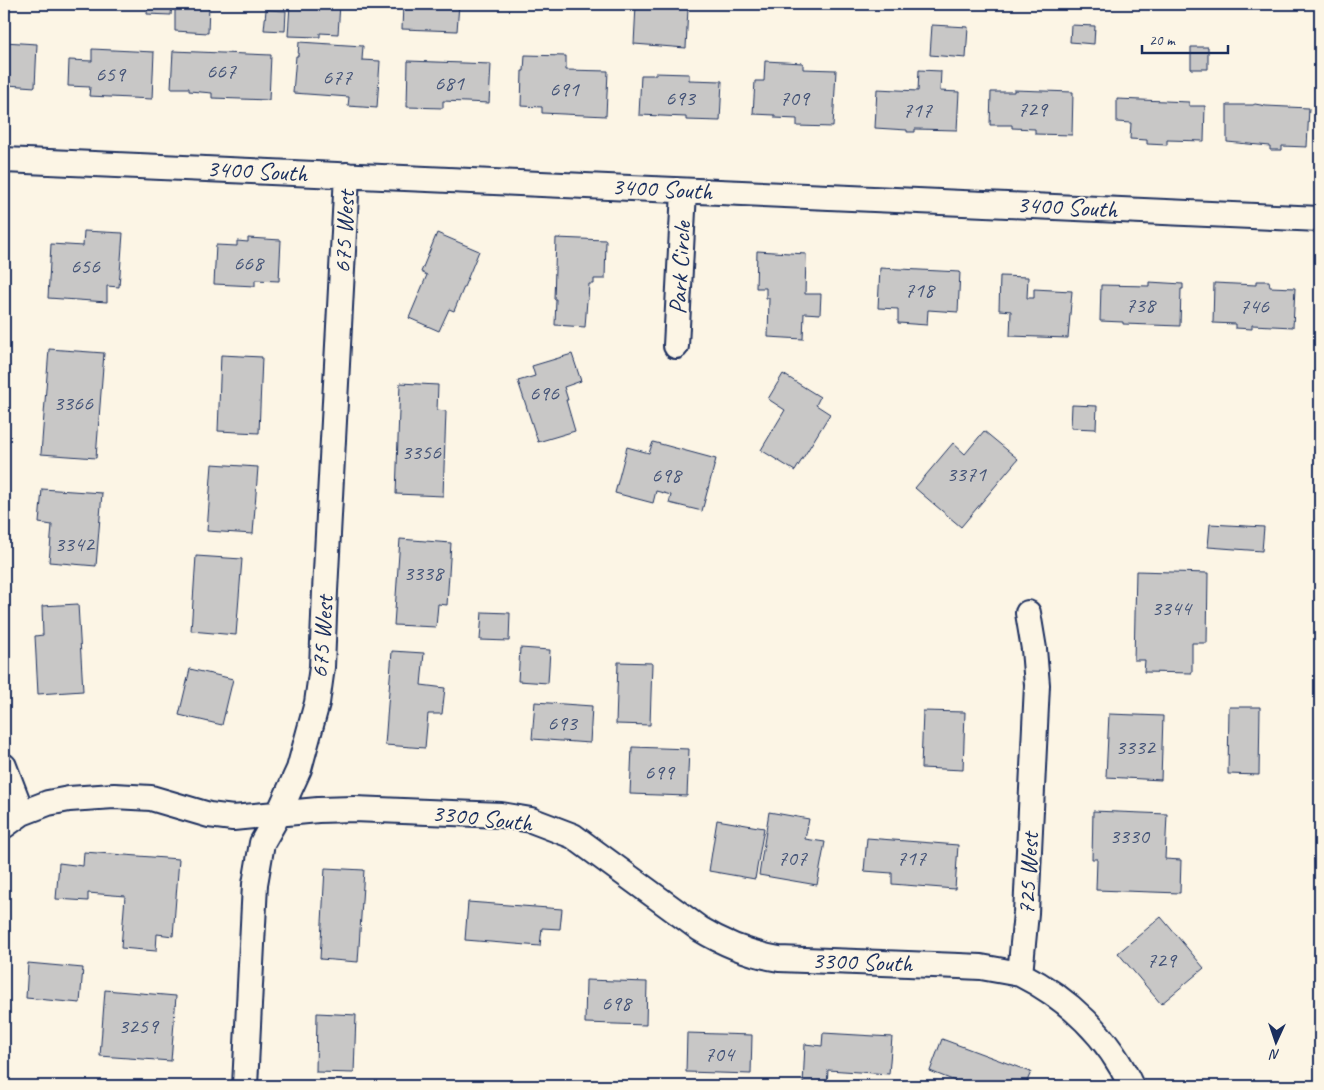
<svg xmlns="http://www.w3.org/2000/svg" width="1324" height="1090" viewBox="0 0 1324 1090" font-family="Caveat,sans-serif">
  <style>
    .building { fill: #c8c7c6; stroke: #1b2f5e }
    .lines { fill: none; stroke-linecap: round; stroke-linejoin: round }
    .street-casing { stroke: #1b2f5e; stroke-width: 28 }
    .street { stroke: #fcf5e5; stroke-width: 24 }
    .labels { text-anchor: middle; dominant-baseline: central; stroke-width: 4; stroke-linejoin: round; paint-order: stroke }
    .number-label { font-size: 22px; fill: #465578 }
    .street-label { font-size: 25px; fill: #1b2f5e; stroke: #fcf5e5 }
  </style>
  <rect width="100%" height="100%" fill="#fcf5e5"/>
  <filter id="ink" filterUnits="userSpaceOnUse"><feTurbulence type="fractalNoise" baseFrequency=".02" numOctaves="2"/><feDisplacementMap in="SourceGraphic" scale="10" xChannelSelector="R" yChannelSelector="G"/><feConvolveMatrix kernelMatrix="1 2 1 2 8 2 1 2 1" color-interpolation-filters="sRGB"/></filter>
  <g filter="url(#ink)">
    <!-- building -->
    <path class="building" d="M 148,4 L 172,4 L 171,15 L 147,14 Z
      M 175,4 L 209,4 L 208,33 L 175,31 Z
      M 290,4 L 340,4 L 338,34 L 320,33 L 320,37 L 288,36 Z
      M 403,4 L 459,4 L 457,31 L 402,29 Z
      M 636,5 L 688,8 L 686,48 L 634,44 Z
      M 266,10 L 286,11 L 285,31 L 264,30 Z
      M 932,25 L 968,27 L 966,58 L 930,55 Z
      M 1071,25 L 1095,26 L 1094,44 L 1070,42 Z
      M 4,42 L 37,44 L 35,87 L 7,85 L 7,88 L 4,88 Z
      M 299,42 L 363,46 L 362,60 L 380,61 L 377,108 L 348,106 L 349,97 L 293,93 L 296,56 L 298,56 Z
      M 1191,47 L 1208,47 L 1208,69 L 1191,69 Z
      M 92,49 L 154,52 L 152,99 L 89,96 L 90,87 L 68,86 L 69,60 L 92,61 Z
      M 173,51 L 271,55 L 269,100 L 212,98 L 212,93 L 189,91 L 189,88 L 171,88 Z
      M 525,55 L 566,56 L 566,70 L 608,71 L 606,116 L 542,113 L 542,107 L 521,106 L 522,71 L 524,71 Z
      M 408,61 L 491,64 L 489,103 L 443,101 L 443,108 L 407,107 Z
      M 765,61 L 803,63 L 803,69 L 836,70 L 833,127 L 797,126 L 797,119 L 775,118 L 775,115 L 753,114 L 755,81 L 764,81 Z
      M 919,70 L 941,71 L 940,91 L 959,92 L 957,130 L 915,129 L 915,132 L 907,132 L 907,130 L 875,128 L 877,89 L 918,91 Z
      M 655,73 L 689,74 L 689,80 L 722,81 L 720,121 L 686,120 L 686,117 L 639,115 L 641,75 L 655,75 Z
      M 1014,90 L 1073,92 L 1072,135 L 1035,134 L 1035,129 L 1012,128 L 1012,125 L 990,125 L 991,92 L 1014,92 Z
      M 1117,99 L 1189,102 L 1189,106 L 1205,106 L 1204,141 L 1167,140 L 1167,145 L 1147,144 L 1147,140 L 1130,139 L 1131,123 L 1117,122 Z
      M 1255,104 L 1266,106 L 1309,108 L 1307,147 L 1282,146 L 1282,150 L 1270,150 L 1270,146 L 1227,142 L 1227,105 L 1253,105 Z
      M 84,231 L 123,233 L 119,287 L 107,286 L 107,302 L 48,298 L 51,244 L 83,246 Z
      M 437,233 L 479,251 L 454,311 L 449,309 L 439,331 L 409,318 L 427,275 L 421,272 Z
      M 248,238 L 281,240 L 279,281 L 255,280 L 255,286 L 214,284 L 216,245 L 237,246 L 237,241 L 248,242 Z
      M 556,238 L 606,240 L 605,279 L 594,279 L 594,284 L 589,284 L 588,300 L 587,300 L 585,327 L 555,325 L 556,299 L 554,299 Z
      M 757,251 L 806,254 L 805,294 L 821,294 L 820,314 L 804,313 L 803,339 L 768,337 L 769,298 L 766,298 L 766,288 L 756,288 Z
      M 880,268 L 960,272 L 958,312 L 928,310 L 927,325 L 898,323 L 898,309 L 878,308 Z
      M 1000,276 L 1028,277 L 1027,298 L 1034,298 L 1034,289 L 1072,291 L 1068,338 L 1010,336 L 1011,311 L 999,310 Z
      M 1256,281 L 1269,281 L 1270,287 L 1295,288 L 1293,327 L 1252,325 L 1252,329 L 1235,328 L 1235,324 L 1213,323 L 1214,283 L 1256,285 Z
      M 1149,282 L 1183,284 L 1183,289 L 1181,289 L 1180,326 L 1123,324 L 1123,322 L 1100,321 L 1101,285 L 1149,286 Z
      M 49,349 L 104,353 L 96,458 L 41,454 Z
      M 572,354 L 581,381 L 564,387 L 568,400 L 566,400 L 575,431 L 538,442 L 518,381 L 535,376 L 532,366 Z
      M 221,355 L 262,357 L 259,433 L 218,431 Z
      M 783,374 L 820,397 L 816,405 L 830,414 L 795,471 L 761,450 L 785,410 L 768,399 Z
      M 400,383 L 438,385 L 437,410 L 446,411 L 443,496 L 396,494 Z
      M 1072,405 L 1097,406 L 1096,429 L 1071,428 Z
      M 984,431 L 1018,459 L 961,527 L 915,488 L 953,443 L 965,454 Z
      M 653,442 L 716,459 L 702,511 L 669,503 L 671,495 L 656,491 L 653,503 L 615,493 L 627,447 L 649,453 Z
      M 212,464 L 258,467 L 253,534 L 207,531 Z
      M 42,489 L 102,493 L 96,566 L 49,562 L 52,525 L 39,523 Z
      M 1210,524 L 1264,527 L 1262,551 L 1208,547 Z
      M 400,539 L 451,543 L 447,605 L 438,604 L 436,627 L 394,625 Z
      M 196,556 L 242,559 L 236,635 L 191,631 Z
      M 1136,571 L 1208,573 L 1207,643 L 1192,643 L 1192,673 L 1144,672 L 1145,660 L 1134,660 Z
      M 78,604 L 83,691 L 38,694 L 35,636 L 43,635 L 42,606 Z
      M 482,612 L 510,613 L 509,641 L 480,640 Z
      M 520,648 L 550,650 L 548,683 L 518,681 Z
      M 392,651 L 424,653 L 421,685 L 445,688 L 442,714 L 428,714 L 425,748 L 385,745 Z
      M 618,662 L 652,663 L 650,725 L 616,724 Z
      M 190,669 L 233,679 L 222,725 L 179,715 Z
      M 535,702 L 592,706 L 590,743 L 532,739 Z
      M 1229,707 L 1260,707 L 1259,775 L 1228,774 Z
      M 923,711 L 965,712 L 963,770 L 921,768 Z
      M 1109,714 L 1163,716 L 1161,780 L 1106,777 Z
      M 632,747 L 689,749 L 687,796 L 630,794 Z
      M 1093,811 L 1167,814 L 1165,859 L 1181,860 L 1180,893 L 1096,890 L 1097,859 L 1092,859 Z
      M 769,812 L 809,819 L 805,839 L 825,842 L 817,885 L 759,875 Z
      M 717,820 L 764,828 L 755,879 L 709,871 Z
      M 867,838 L 958,845 L 955,889 L 892,884 L 892,873 L 864,871 Z
      M 84,852 L 179,859 L 173,936 L 157,934 L 156,951 L 121,948 L 125,896 L 88,893 L 88,901 L 56,899 L 59,863 L 83,866 Z
      M 325,868 L 364,870 L 358,962 L 320,959 Z
      M 468,902 L 562,909 L 560,929 L 542,928 L 540,946 L 465,940 Z
      M 1161,917 L 1204,968 L 1161,1004 L 1118,953 Z
      M 28,963 L 83,968 L 80,1003 L 26,998 Z
      M 586,980 L 647,982 L 646,1025 L 585,1023 Z
      M 105,990 L 176,996 L 171,1061 L 100,1056 Z
      M 317,1013 L 356,1015 L 354,1073 L 316,1072 Z
      M 687,1033 L 752,1035 L 751,1074 L 686,1072 Z
      M 823,1033 L 892,1037 L 889,1074 L 828,1070 L 827,1086 L 803,1085 L 805,1044 L 822,1046 Z
      M 942,1039 L 1031,1072 L 1025,1086 L 953,1086 L 955,1081 L 930,1071 Z"/>
    <g class="lines">
      <defs>
        <path id="street" d="M 4,160 L 1320,219
          M 676,346 L 684,191
          M 1028,613 L 1034,649 L 1037,685 L 1026,913 L 1020,974 C 1068,998 1109,1037 1131,1086
          M 4,766 L 22,813
          M 4,826 L 22,813 L 48,803 L 69,799 L 114,796 L 151,798 L 209,815 L 233,818 L 318,810 L 354,809 L 501,815 L 531,820 L 573,836 L 700,929 C 726,945 750,954 779,959 L 959,966 L 981,967 L 1020,974
          M 245,1086 L 255,884 L 262,843 L 278,815 L 299,769 L 317,703 L 322,667 L 325,591 L 347,175"/>
      </defs>
      <!-- street casing -->
      <use href="#street" class="street-casing"/>
      <!-- street -->
      <use href="#street" class="street"/>
    </g>
  </g>
  <g class="labels">
    <!-- number labels -->
    <g class="number-label">
      <text x="221" y="71">667</text>
      <text x="110" y="74">659</text>
      <text x="337" y="77">677</text>
      <text x="449" y="83">681</text>
      <text x="564" y="89">691</text>
      <text x="680" y="98">693</text>
      <text x="794" y="98">709</text>
      <text x="1032" y="109">729</text>
      <text x="917" y="110">717</text>
      <text x="248" y="263">668</text>
      <text x="85" y="266">656</text>
      <text x="919" y="290">718</text>
      <text x="1140" y="305">738</text>
      <text x="1254" y="306">746</text>
      <text x="544" y="393">696</text>
      <text x="73" y="403">3366</text>
      <text x="421" y="452">3356</text>
      <text x="966" y="474">3371</text>
      <text x="666" y="475">698</text>
      <text x="74" y="544">3342</text>
      <text x="423" y="573">3338</text>
      <text x="1171" y="608">3344</text>
      <text x="562" y="723">693</text>
      <text x="1135" y="747">3332</text>
      <text x="659" y="772">699</text>
      <text x="1129" y="836">3330</text>
      <text x="792" y="858">707</text>
      <text x="911" y="858">717</text>
      <text x="1161" y="960">729</text>
      <text x="616" y="1003">698</text>
      <text x="138" y="1026">3259</text>
      <text x="719" y="1054">704</text>
    </g>
    <!-- street labels -->
    <g class="street-label">
      <text transform="translate(257 171) rotate(3)">3400 South</text>
      <text transform="translate(662 189) rotate(3)">3400 South</text>
      <text transform="translate(1067 207) rotate(3)">3400 South</text>
      <text transform="translate(344 232) rotate(-87)">675 West</text>
      <text transform="translate(680 268) rotate(-87)">Park Circle</text>
      <text transform="translate(322 637) rotate(-86)">675 West</text>
      <text transform="translate(482 818) rotate(6)">3300 South</text>
      <text transform="translate(1028 874) rotate(-87)">725 West</text>
      <text transform="translate(862 962) rotate(2)">3300 South</text>
    </g>
  </g>
  <!-- margin -->
  <rect width="1324" height="1090" fill="none" stroke="#fcf5e5" stroke-width="20"/>
  <rect x="10" y="10" width="1304" height="1070" fill="none" stroke="#1b2f5e" stroke-width="2" filter="url(#ink)"/>
  <!-- north arrow -->
  <g transform="translate(1276 1042) rotate(183)" stroke="#fcf5e5" stroke-width="4" paint-order="stroke">
  <path d="M0-4L9 19L0 12L-9 19Z" fill="#1b2f5e"/>
  <text y="-8" font-size="14" font-weight="bold" text-anchor="middle" fill="#1b2f5e">N</text>
  </g>
  <!-- scale -->
  <path d="M1142 45v8h86v-8" fill="none" stroke="#1b2f5e" stroke-width="2.5"/>
  <text x="1149" y="45" font-size="15" fill="#1b2f5e" stroke="#fcf5e5" stroke-width="4" paint-order="stroke">20 m</text>
</svg>
